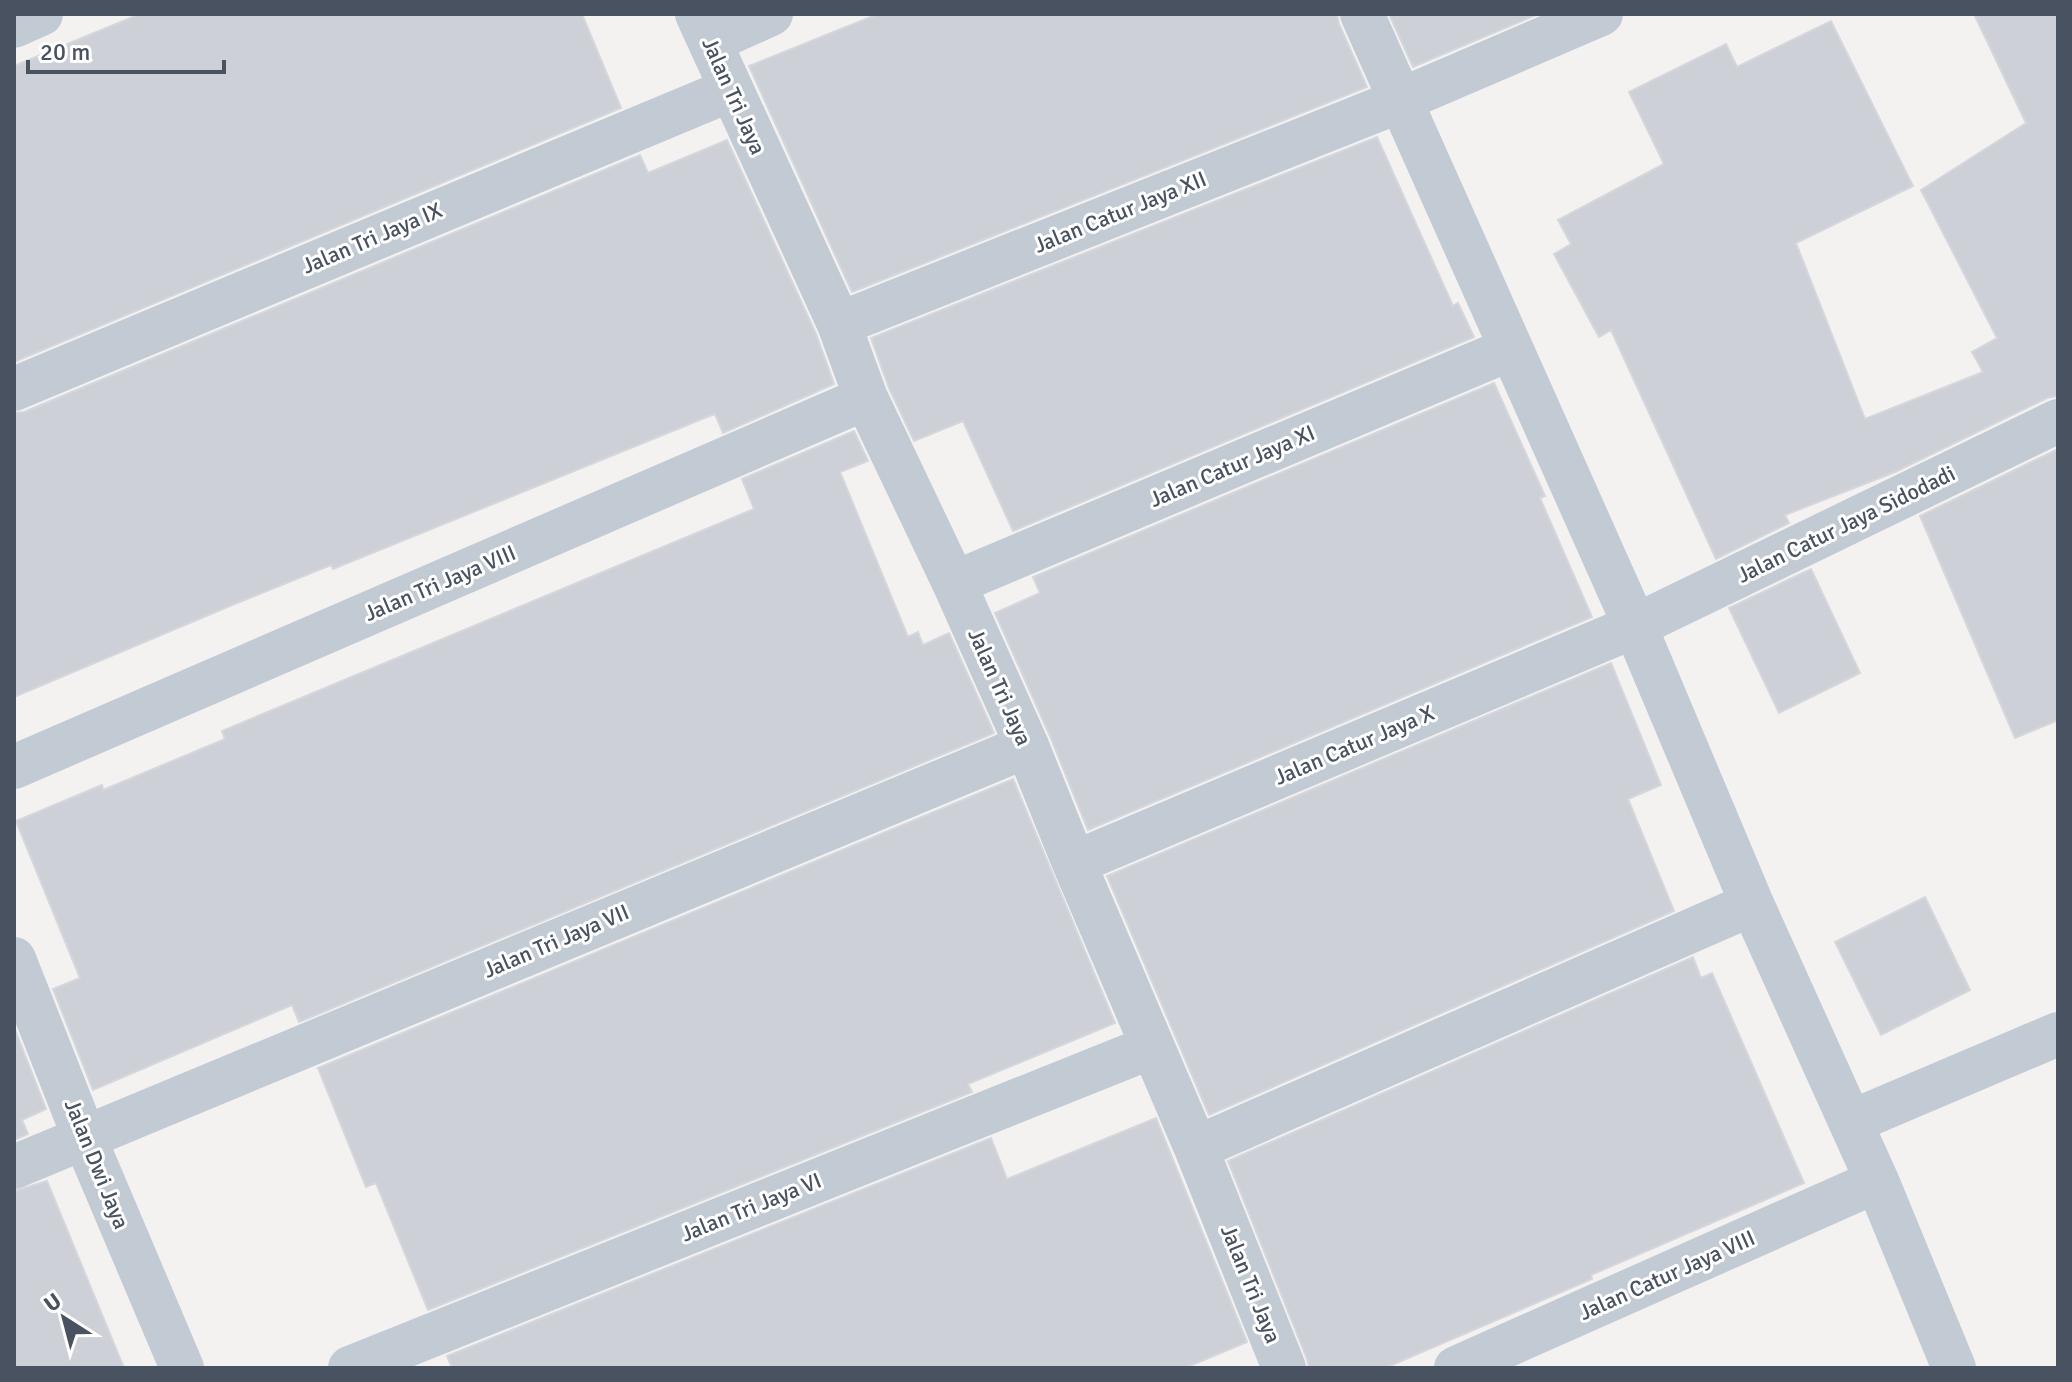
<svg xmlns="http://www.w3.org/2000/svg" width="2072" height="1382" viewBox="0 0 2072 1382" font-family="Signika,sans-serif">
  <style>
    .building { fill: #cdd0d7; stroke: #d5d7dd; stroke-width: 2 }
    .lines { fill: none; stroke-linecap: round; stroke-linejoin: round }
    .minor { stroke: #c2cad3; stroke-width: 44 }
    .labels { text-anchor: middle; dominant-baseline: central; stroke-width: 6; stroke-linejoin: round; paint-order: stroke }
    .street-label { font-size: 22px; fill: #485260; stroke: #fff }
  </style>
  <rect width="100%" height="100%" fill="#f4f2f1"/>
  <!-- building -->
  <path class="building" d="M 140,14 L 582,14 L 621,108 L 14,362 L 14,66 Z
    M 878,14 L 1337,14 L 1339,24 L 1367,87 L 852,292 L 749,66 Z
    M 1389,14 L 1538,14 L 1413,67 Z
    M 1974,14 L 2058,14 L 2058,396 L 2047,398 L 1895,472 L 1785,515 L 1789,523 L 1716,559 L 1611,330 L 1599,337 L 1554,254 L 1571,244 L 1558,220 L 1664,164 L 1629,92 L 1726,44 L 1737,67 L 1831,21 L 1913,186 L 1796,243 L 1865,419 L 1983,372 L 1972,352 L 1997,338 L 1921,190 L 2026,123 Z
    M 1377,137 L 1453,306 L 1458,303 L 1474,337 L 1013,531 L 963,421 L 914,441 L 889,388 L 871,338 Z
    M 727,140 L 816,334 L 834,384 L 723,433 L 715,414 L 707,417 L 333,569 L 331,565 L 237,603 L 14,697 L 14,413 L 24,412 L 640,155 L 648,173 Z
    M 1494,383 L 1545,496 L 1540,498 L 1592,617 L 1088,830 L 1050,736 L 995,613 L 1040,593 L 1033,577 Z
    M 854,431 L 868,461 L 840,472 L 908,637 L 918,632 L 923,645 L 949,633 L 994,733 L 299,1022 L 292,1005 L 93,1090 L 53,989 L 80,978 L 16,821 L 102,785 L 103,790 L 225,739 L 222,731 L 754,509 L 742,479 Z
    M 2058,449 L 2058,720 L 2015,738 L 1920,516 Z
    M 1811,569 L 1860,673 L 1779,713 L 1729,608 Z
    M 1611,663 L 1661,785 L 1628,799 L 1674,911 L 1209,1115 L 1107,876 Z
    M 1013,779 L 1115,1023 L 968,1084 L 972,1092 L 428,1310 L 376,1183 L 366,1187 L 318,1068 Z
    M 1925,897 L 1970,990 L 1881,1035 L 1835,942 Z
    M 1693,957 L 1701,978 L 1712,973 L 1804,1183 L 1591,1275 L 1592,1279 L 1385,1368 L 1309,1368 L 1307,1359 L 1228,1161 Z
    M 14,1027 L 46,1109 L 22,1120 L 28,1134 L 14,1140 Z
    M 1156,1118 L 1247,1342 L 1185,1368 L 452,1368 L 447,1356 L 991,1138 L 1007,1179 Z
    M 47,1181 L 124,1368 L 14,1368 L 14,1191 Z"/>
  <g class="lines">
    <!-- minor -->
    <path class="minor" d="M 697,14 L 839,324 L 866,398 L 954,583 L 1027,746 L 1074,863 L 1196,1148 L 1284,1368
      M 1362,14 L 1635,626 L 1752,904 L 1877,1181 L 1954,1368
      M 14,26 L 41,14
      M 711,41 L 771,14
      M 839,324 L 1382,108 L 1601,14
      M 14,389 L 730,90
      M 954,583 L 1510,349
      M 14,767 L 866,398
      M 1074,863 L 1635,626 L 2058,421
      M 14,959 L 85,1139 L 182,1368
      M 1851,1122 L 2058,1034
      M 1196,1148 L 1752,904
      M 14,1167 L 1027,746
      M 350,1368 L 1151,1047
      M 1456,1368 L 1877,1181"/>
  </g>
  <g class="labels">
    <!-- street labels -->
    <g class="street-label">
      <text transform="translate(734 96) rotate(66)">Jalan Tri Jaya</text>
      <text transform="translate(1120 212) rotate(-22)">Jalan Catur Jaya XII</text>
      <text transform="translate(372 238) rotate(-23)">Jalan Tri Jaya IX</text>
      <text transform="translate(1232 466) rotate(-23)">Jalan Catur Jaya XI</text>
      <text transform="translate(1846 524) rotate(-26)">Jalan Catur Jaya Sidodadi</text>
      <text transform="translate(440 583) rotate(-23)">Jalan Tri Jaya VIII</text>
      <text transform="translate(1000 687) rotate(66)">Jalan Tri Jaya</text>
      <text transform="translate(1354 745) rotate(-23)">Jalan Catur Jaya X</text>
      <text transform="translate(556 941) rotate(-23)">Jalan Tri Jaya VII</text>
      <text transform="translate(97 1164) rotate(68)">Jalan Dwi Jaya</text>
      <text transform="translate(751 1207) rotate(-22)">Jalan Tri Jaya VI</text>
      <text transform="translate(1667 1275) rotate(-24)">Jalan Catur Jaya VIII</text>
      <text transform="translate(1251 1284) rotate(68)">Jalan Tri Jaya</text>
    </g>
  </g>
  <!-- border -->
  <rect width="2072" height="1382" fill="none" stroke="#485260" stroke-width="32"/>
  <!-- north arrow -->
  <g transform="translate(64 1318) rotate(324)" stroke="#ffffff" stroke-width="6" paint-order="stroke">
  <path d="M0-6L14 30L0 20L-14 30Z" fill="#485260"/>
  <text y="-12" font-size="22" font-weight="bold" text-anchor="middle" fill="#485260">U</text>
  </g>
  <!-- scale -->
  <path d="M28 60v12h196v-12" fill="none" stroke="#485260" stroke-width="4"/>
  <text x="40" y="60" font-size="24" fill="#485260" stroke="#ffffff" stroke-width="6" paint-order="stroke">20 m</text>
</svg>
